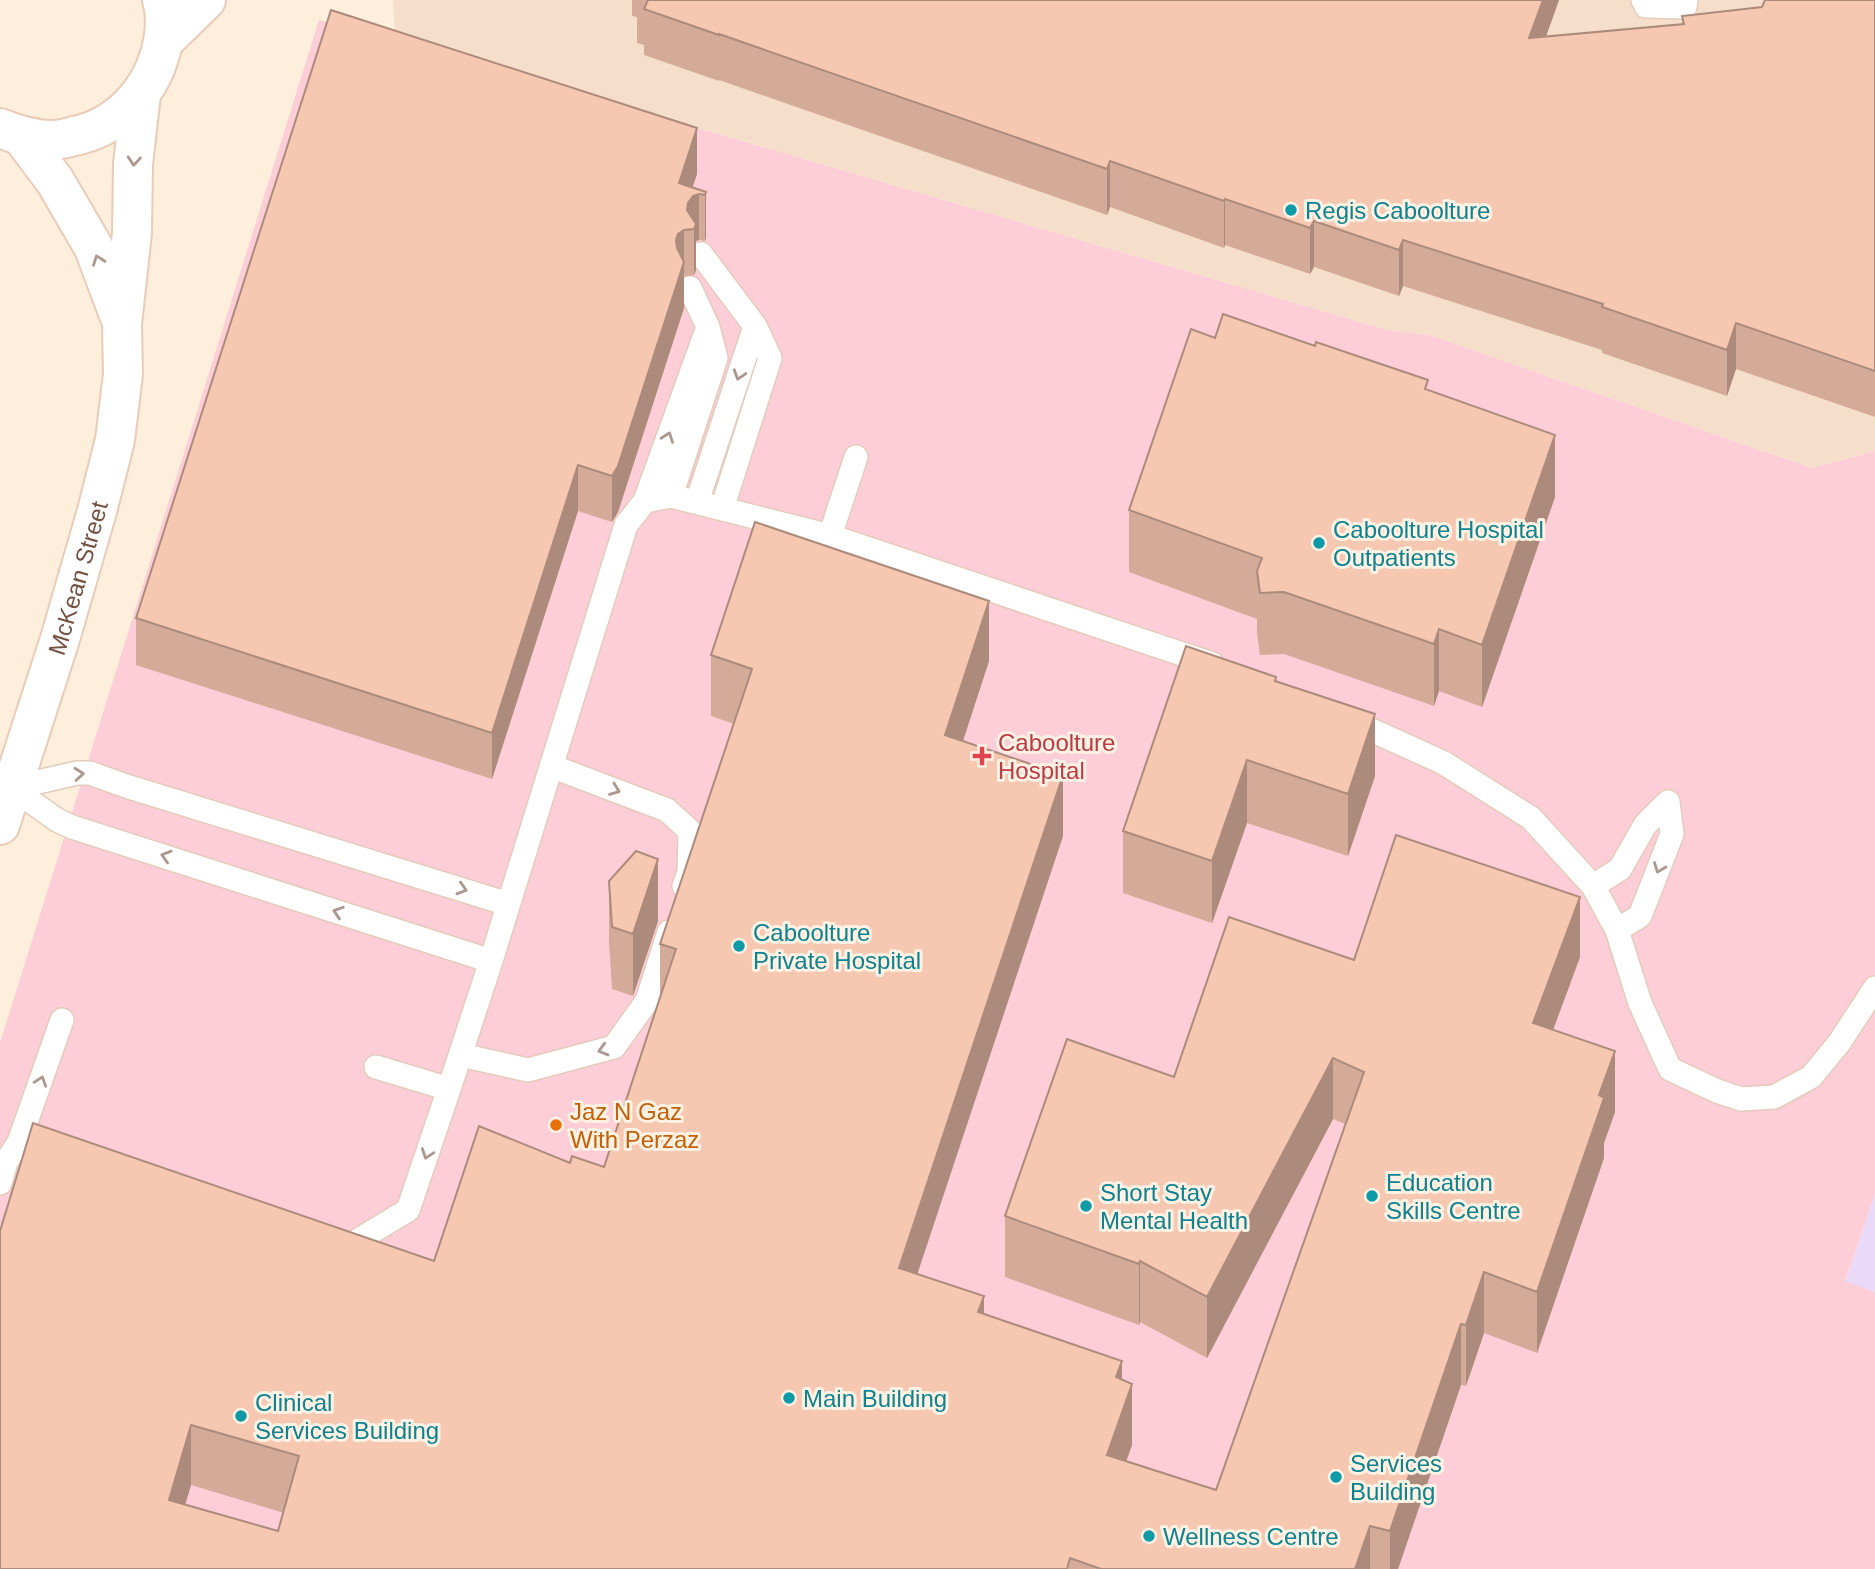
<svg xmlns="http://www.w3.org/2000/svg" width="1875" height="1569" viewBox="0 0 1875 1569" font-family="Arial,sans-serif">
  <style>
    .residential { fill: #f6dfca }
    .education { fill: #ebd9fa }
    .medical { fill: #fdced8 }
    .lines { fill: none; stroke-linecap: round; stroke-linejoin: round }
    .service-casing { stroke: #e4cbbb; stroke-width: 26 }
    .secondary-casing { stroke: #eacbb7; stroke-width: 42 }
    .service { stroke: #fff; stroke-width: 23 }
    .secondary { stroke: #fff; stroke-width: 38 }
    .wall { fill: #d4ab98; fill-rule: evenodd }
    .shaded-wall { fill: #ac8b7c }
    .building { fill: #f6c7b1; stroke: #ac8b7c; stroke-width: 2; fill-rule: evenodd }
    .oneway { stroke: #ac978e }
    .culture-dot { fill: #0f9aa8; stroke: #fff2e4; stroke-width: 2.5 }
    .health-dot { fill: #e0444e; stroke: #fff2e4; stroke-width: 2.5 }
    .food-dot { fill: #e8710a; stroke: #fff2e4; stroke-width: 2.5 }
    .labels { text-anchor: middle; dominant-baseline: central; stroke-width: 6; stroke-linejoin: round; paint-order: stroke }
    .culture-label { font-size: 24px; fill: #0d838f; stroke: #fff2e4; text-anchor: start }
    .street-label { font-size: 24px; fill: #755143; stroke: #fff2e4 }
    .health-label { font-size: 24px; fill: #be3a42; stroke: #fff2e4; text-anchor: start }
    .food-label { font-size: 24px; fill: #c56008; stroke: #fff2e4; text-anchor: start }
  </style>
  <rect width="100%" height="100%" fill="#feeedc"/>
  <!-- residential -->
  <path class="residential" d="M 393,0 L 1875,0 L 1875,451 L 1812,468 L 1429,335 L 1387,330 L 395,39 Z"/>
  <!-- education -->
  <path class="education" d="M 1875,1194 L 1875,1292 L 1845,1282 Z"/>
  <!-- medical -->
  <path class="medical" d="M 319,20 L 394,39 L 1387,330 L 1429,335 L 1812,468 L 1875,451 L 1875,1194 L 1845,1281 L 1875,1292 L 1875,1569 L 0,1569 L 0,1043 Z"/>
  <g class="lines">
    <defs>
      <path id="service" d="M 1643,0 L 1646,6 L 1685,7 L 1686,0
        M 671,496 L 716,358 L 708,327
        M 645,501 L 708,327 L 690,288
        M 697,502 L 755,326 L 701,254
        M 722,509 L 770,358 L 755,326
        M 830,536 L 856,457
        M 1347,719 L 1444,763 L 1531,818 L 1593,886 L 1617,930 L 1640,1003 L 1670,1069 L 1717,1091 L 1741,1099 L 1774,1097 L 1811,1077 L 1839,1043 L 1875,988
        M 551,766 L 667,810 L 690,831 L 689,872 L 684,886
        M 12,788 L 77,773 L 90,773 L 126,786 L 508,904
        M 12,788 L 57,820 L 72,827 L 491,961
        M 1593,886 L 1620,869 L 1645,825 L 1668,802
        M 1617,930 L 1640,916 L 1672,834 L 1668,802
        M 461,1055 L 528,1070 L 614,1047 L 647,1001 L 669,932
        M 376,1067 L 449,1089
        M 19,1142 L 62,1020
        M 0,1183 L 6,1162 L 19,1142 L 56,1155
        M 334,1242 L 352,1244 L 408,1210 L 449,1089 L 491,961 L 626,525 L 645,501 L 671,496 L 830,536 L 1212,664"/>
      <g id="secondary">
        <path d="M 164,41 L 206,0"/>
        <path d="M 0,128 C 17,135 34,140 53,140 C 60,140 67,138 74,136 C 116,128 149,94 160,54 C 165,38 167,16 162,0"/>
        <path d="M 22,137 L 55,181 L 94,248 L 119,315"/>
        <path id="s1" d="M 0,825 L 60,639 L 97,511 L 115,440 L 123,374 L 122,324 L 132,233 L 133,164 L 141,94"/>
      </g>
    </defs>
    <!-- service casing -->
    <use href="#service" class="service-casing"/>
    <!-- secondary casing -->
    <use href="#secondary" class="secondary-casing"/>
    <!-- service -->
    <use href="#service" class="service"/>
    <!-- secondary -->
    <use href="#secondary" class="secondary"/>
  </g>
  <!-- wall -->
  <path class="wall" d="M 632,0 L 1559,0 L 1546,36 L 1682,24 L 1682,16 L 1875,0 L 1875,417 L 1736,369 L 1727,396 L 1602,353 L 1602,350 L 1403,286 L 1399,296 L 1314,267 L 1310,274 L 1225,245 L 1224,248 L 1110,207 L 1107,215 L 719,80 L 719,81 L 644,55 L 644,45 L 637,43 L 637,17 L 632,16 Z
    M 697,174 L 692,187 L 706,192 L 706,238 L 705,241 L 699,240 L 696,241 L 696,270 L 694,275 L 684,276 L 684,308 L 618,512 L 612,522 L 578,511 L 492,779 L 136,665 L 136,618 Z
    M 1215,338 L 1428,390 L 1555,497 L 1482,707 L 1439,691 L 1434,706 L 1284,654 L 1260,655 L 1257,633 L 1257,619 L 1129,572 L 1129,510 Z
    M 711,655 L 989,661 L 963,741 L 1063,836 L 917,1274 L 984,1314 L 1122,1379 L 1132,1445 L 1126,1461 L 1216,1490 L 1345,1124 L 1333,1119 L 1207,1358 L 1140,1322 L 1139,1325 L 1005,1277 L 1005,1216 L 1174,1077 L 1354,960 L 1580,957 L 1553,1030 L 1615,1112 L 1604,1143 L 1604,1158 L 1537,1353 L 1484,1333 L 1466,1386 L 1461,1385 L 1398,1569 L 0,1569 L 0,1231 L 434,1261 L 570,1163 L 604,1167 L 660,996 L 660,944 L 734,724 L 711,716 ZM 191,1485 L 284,1513 L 278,1531 L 185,1504 Z
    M 1276,681 L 1375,776 L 1348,856 L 1247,823 L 1212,923 L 1123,893 L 1123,831 Z
    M 609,881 L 658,921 L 633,996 L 612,989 L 609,943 Z"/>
  <!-- shaded-wall -->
  <path class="shaded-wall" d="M 1543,0 L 1559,0 L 1529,84 L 1529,38 Z
    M 697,128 L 697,174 L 679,229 L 679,183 Z
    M 1110,161 L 1110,207 L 1107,215 L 1107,169 Z
    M 706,192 L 706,238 L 705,241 L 705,195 Z
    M 699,194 L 699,240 L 696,241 L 696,270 L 694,275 L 694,229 L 687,229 L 688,203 L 693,196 Z
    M 1225,199 L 1225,245 L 1224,248 L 1224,201 Z
    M 1314,221 L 1314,267 L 1310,274 L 1310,228 Z
    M 684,230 L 684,308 L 618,512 L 612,522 L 612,476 L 676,240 L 678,234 Z
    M 1403,240 L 1403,286 L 1399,296 L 1399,250 Z
    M 1736,323 L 1736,369 L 1727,396 L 1727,350 Z
    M 1555,435 L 1555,497 L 1482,707 L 1482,645 Z
    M 578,465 L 578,511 L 492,779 L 492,733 Z
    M 989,601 L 989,661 L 945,796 L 945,735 Z
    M 1439,629 L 1439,691 L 1434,706 L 1434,644 Z
    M 1375,714 L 1375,776 L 1348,856 L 1348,794 Z
    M 1247,760 L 1247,823 L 1212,923 L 1212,861 Z
    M 1063,775 L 1063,836 L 899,1329 L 899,1268 Z
    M 658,859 L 658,921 L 633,996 L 633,934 Z
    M 1580,897 L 1580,957 L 1533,1084 L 1533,1023 Z
    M 1615,1051 L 1615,1112 L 1604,1143 L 1604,1158 L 1537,1353 L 1537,1292 L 1599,1095 Z
    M 1333,1058 L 1333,1119 L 1207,1358 L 1207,1297 Z
    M 1140,1261 L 1140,1322 L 1139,1325 L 1139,1264 Z
    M 1484,1272 L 1484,1333 L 1466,1386 L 1466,1325 Z
    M 984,1296 L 984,1357 L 978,1312 Z
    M 1461,1324 L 1461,1385 L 1398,1569 L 1390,1569 L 1390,1531 Z
    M 1122,1361 L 1122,1414 L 1132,1384 L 1132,1445 L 1107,1516 L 1107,1455 L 1116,1377 Z
    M 191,1425 L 191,1485 L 169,1561 L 169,1500 Z
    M 1370,1526 L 1370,1569 L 1355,1569 Z"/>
  <!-- building -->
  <path class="building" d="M 647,0 L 1543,0 L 1529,38 L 1684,24 L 1682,16 L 1762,7 L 1765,0 L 1875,0 L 1875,371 L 1736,323 L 1727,350 L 1602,307 L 1603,304 L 1403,240 L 1399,250 L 1314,221 L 1310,228 L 1225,199 L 1224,201 L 1110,161 L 1107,169 L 719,34 L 719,35 L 644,9 L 648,0 Z
    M 331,10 L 697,128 L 679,183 L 706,192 L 705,195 L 699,194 L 693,196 L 688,203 L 687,210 L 696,224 L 694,229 L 684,230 L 678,234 L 676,240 L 677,248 L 684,262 L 618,466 L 612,476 L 578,465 L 492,733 L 136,618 Z
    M 1223,314 L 1315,346 L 1316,342 L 1428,380 L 1425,389 L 1555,435 L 1482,645 L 1439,629 L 1434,644 L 1284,592 L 1260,593 L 1257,571 L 1262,558 L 1129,510 L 1191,329 L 1215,338 Z
    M 755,522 L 989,601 L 945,735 L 1063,775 L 899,1268 L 984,1296 L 978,1312 L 1122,1361 L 1116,1377 L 1132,1384 L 1107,1455 L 1216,1490 L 1364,1072 L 1333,1058 L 1207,1297 L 1140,1261 L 1139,1264 L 1005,1216 L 1067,1039 L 1174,1077 L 1229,917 L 1354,960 L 1396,835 L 1580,897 L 1533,1023 L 1615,1051 L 1599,1095 L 1604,1098 L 1537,1292 L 1484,1272 L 1466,1325 L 1461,1324 L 1390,1531 L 1370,1526 L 1355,1569 L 1101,1569 L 1070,1558 L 1067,1569 L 0,1569 L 0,1231 L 33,1123 L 434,1261 L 479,1126 L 570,1163 L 572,1156 L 604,1167 L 676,949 L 660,944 L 752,669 L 711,655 ZM 191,1425 L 299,1456 L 278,1531 L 169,1500 Z
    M 1186,646 L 1276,677 L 1275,681 L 1375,714 L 1348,794 L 1247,760 L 1212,861 L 1123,831 Z
    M 636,851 L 658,859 L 633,934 L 612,927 L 609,881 Z"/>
  <!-- one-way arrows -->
  <defs><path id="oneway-chevron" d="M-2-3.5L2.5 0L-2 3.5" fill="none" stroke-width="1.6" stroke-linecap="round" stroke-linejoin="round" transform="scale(1.75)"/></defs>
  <g class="oneway">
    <use href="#oneway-chevron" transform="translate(134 161) rotate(95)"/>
    <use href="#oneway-chevron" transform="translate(98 260) rotate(-110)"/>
    <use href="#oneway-chevron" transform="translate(739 375) rotate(108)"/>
    <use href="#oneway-chevron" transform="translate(668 437) rotate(-70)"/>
    <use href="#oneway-chevron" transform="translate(79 774) rotate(-5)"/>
    <use href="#oneway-chevron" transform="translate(615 790) rotate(21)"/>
    <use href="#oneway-chevron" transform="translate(166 856) rotate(-163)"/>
    <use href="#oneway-chevron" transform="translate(1659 868) rotate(111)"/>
    <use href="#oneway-chevron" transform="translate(462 889) rotate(17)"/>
    <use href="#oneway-chevron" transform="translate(338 912) rotate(-162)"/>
    <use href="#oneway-chevron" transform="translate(603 1050) rotate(164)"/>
    <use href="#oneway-chevron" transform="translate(41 1081) rotate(-71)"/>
    <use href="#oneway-chevron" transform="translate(427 1154) rotate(109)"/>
  </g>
  <!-- markers -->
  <g class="culture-dot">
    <circle cx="1291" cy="210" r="7"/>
    <circle cx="1319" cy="543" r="7"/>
    <circle cx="739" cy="946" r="7"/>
    <circle cx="1372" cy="1196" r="7"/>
    <circle cx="1086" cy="1206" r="7"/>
    <circle cx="789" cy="1398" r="7"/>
    <circle cx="241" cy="1416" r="7"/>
    <circle cx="1336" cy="1477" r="7"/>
    <circle cx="1149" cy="1536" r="7"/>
  </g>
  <path class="health-dot" d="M978.5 745.5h7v7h7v7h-7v7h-7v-7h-7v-7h7z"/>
  <circle class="food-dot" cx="556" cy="1125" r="7"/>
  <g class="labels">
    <!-- culture labels -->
    <g class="culture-label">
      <text x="1305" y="210">Regis Caboolture</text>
      <text x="1333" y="529">Caboolture Hospital<tspan x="1333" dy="28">Outpatients</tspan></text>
      <text x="753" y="932">Caboolture<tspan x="753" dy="28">Private Hospital</tspan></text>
      <text x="1386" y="1182">Education<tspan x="1386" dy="28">Skills Centre</tspan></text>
      <text x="1100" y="1192">Short Stay<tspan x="1100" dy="28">Mental Health</tspan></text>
      <text x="803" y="1398">Main Building</text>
      <text x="255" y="1402">Clinical<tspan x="255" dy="28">Services Building</tspan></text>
      <text x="1350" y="1463">Services<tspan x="1350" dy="28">Building</tspan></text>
      <text x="1163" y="1536">Wellness Centre</text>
    </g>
    <!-- street labels -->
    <g class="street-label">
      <text stroke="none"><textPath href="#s1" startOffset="259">McKean Street</textPath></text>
    </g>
    <!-- health labels -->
    <g class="health-label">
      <text x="998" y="742">Caboolture<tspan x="998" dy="28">Hospital</tspan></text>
    </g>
    <!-- food labels -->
    <g class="food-label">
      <text x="570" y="1111">Jaz N Gaz<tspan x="570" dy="28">With Perzaz</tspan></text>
    </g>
  </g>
</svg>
